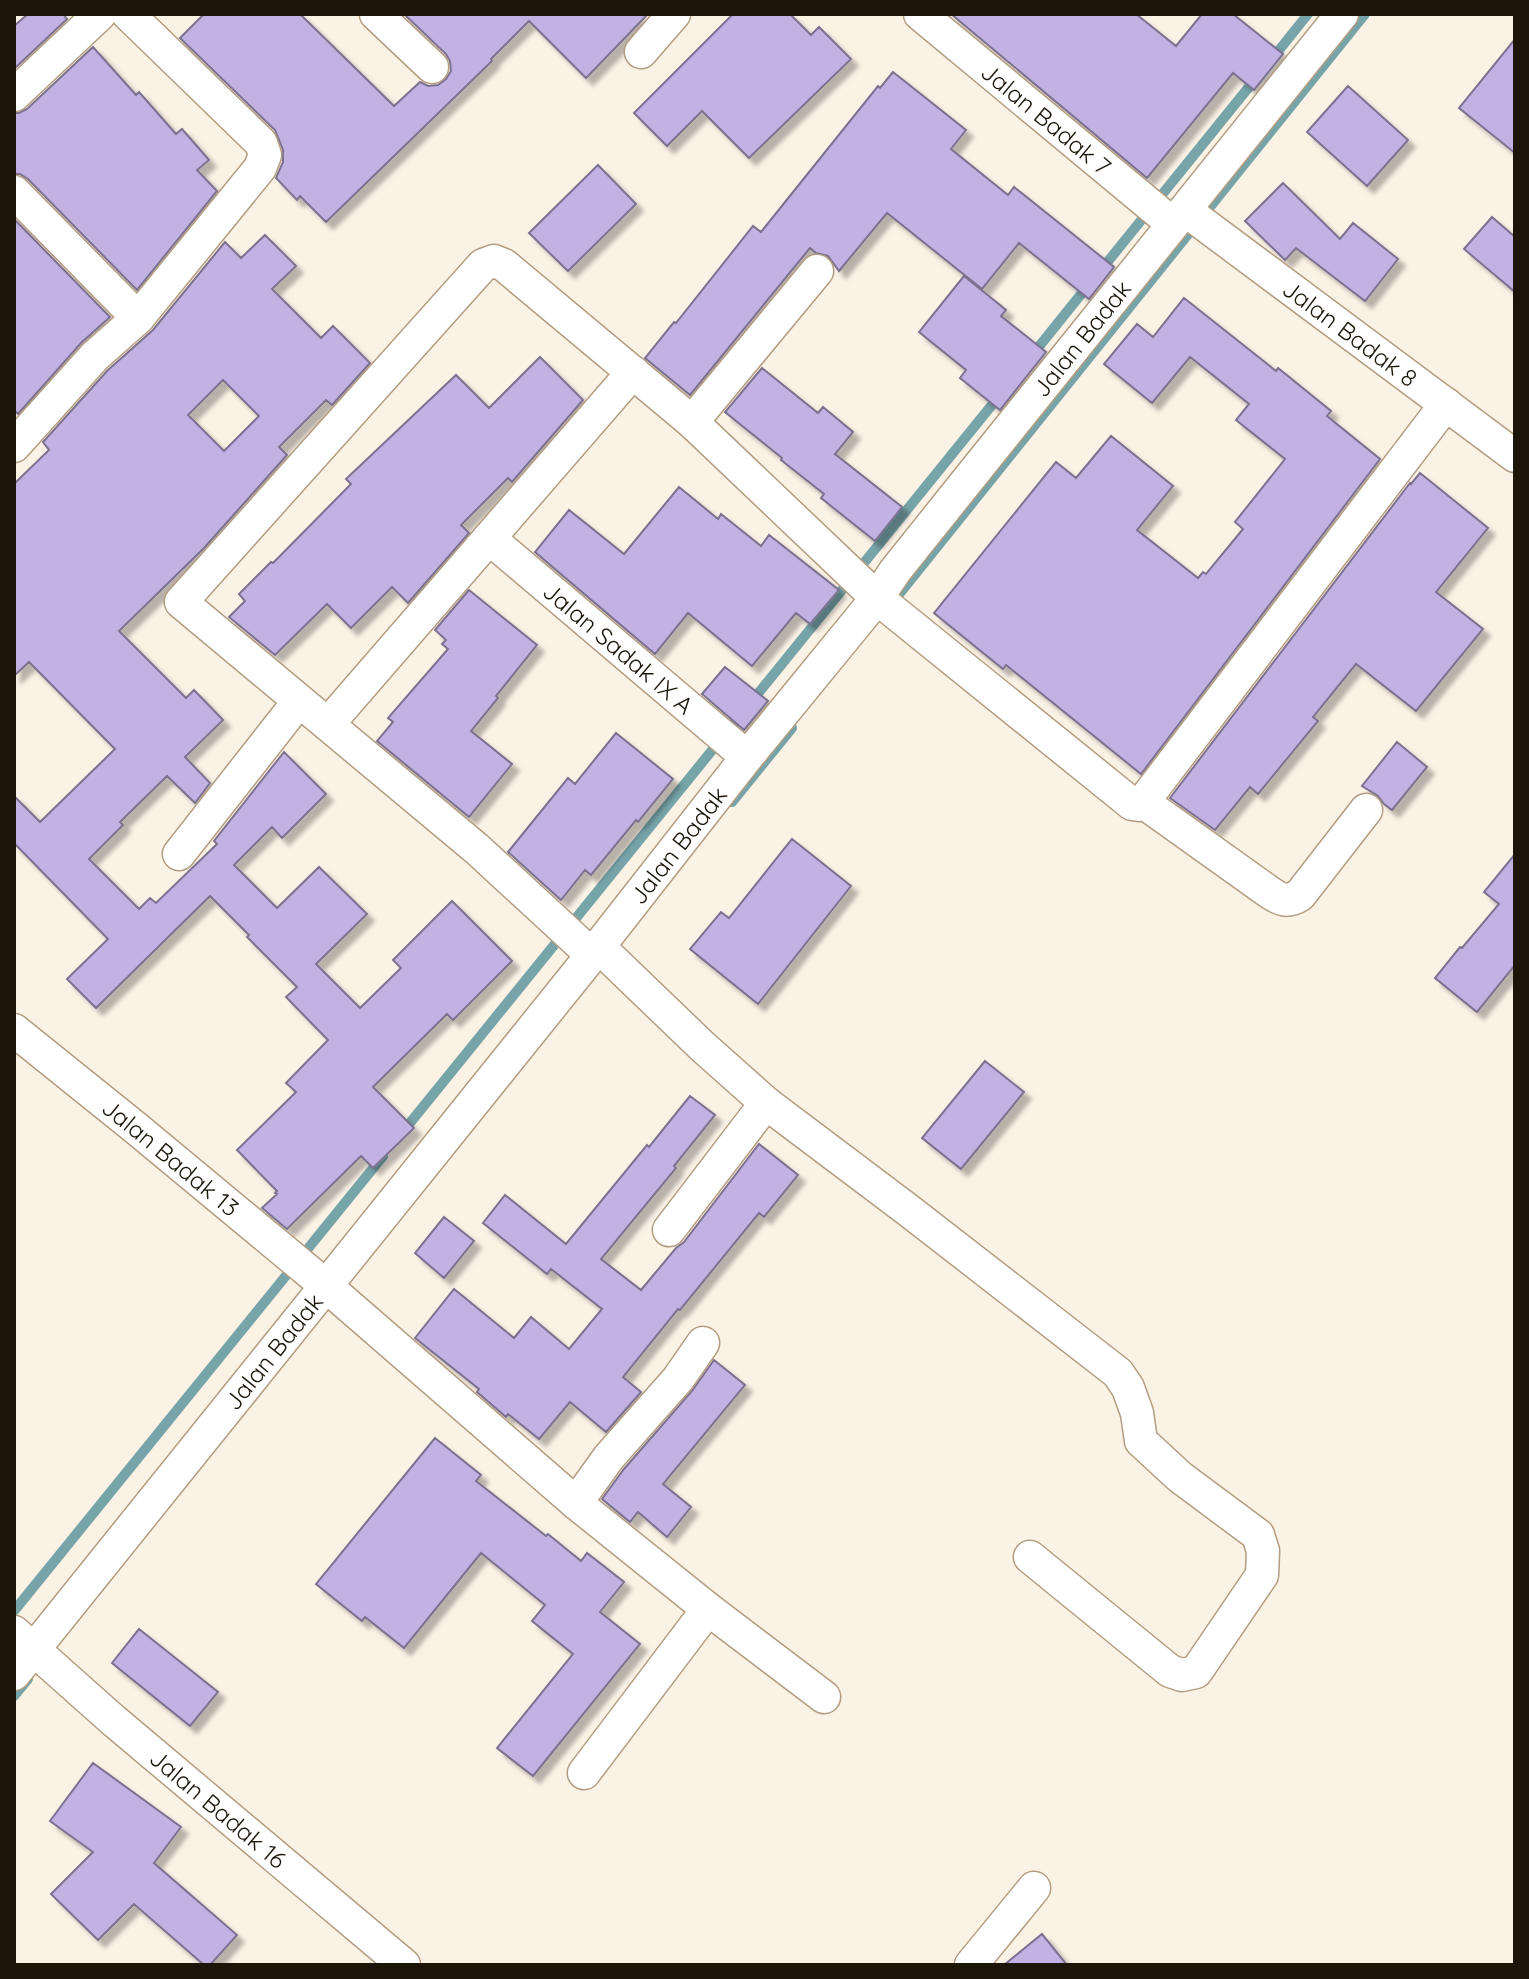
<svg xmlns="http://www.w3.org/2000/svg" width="1529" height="1979" viewBox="0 0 1529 1979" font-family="Quicksand,sans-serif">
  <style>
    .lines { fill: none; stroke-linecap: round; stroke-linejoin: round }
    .stream { stroke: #76a4a9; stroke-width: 10 }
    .building { fill: #c2b2e4; stroke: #7b7290; stroke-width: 2; fill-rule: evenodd; filter: url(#shadow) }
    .minor-casing { stroke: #b39d81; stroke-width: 35 }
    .minor { stroke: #fff; stroke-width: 32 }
    .labels { text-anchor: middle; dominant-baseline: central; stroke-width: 6; stroke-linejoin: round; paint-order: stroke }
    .street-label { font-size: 24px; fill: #1c150a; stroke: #fbf2e6 }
  </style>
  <defs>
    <filter id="shadow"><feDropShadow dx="7" dy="7" stdDeviation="2" flood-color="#0004"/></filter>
  </defs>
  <rect width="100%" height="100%" fill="#fbf2e6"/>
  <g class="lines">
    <!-- stream -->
    <path class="stream" d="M 1272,59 L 1308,14
      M 1101,270 L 1257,77
      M 1033,354 L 1090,283
      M 892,603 L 1365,14
      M 732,802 L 792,728
      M 401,1134 L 1000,395
      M 14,1611 L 383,1156
      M 14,1696 L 28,1679"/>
  </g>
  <!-- building -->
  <path class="building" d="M 28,14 L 63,14 L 67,19 L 14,69 L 14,26 Z
    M 204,14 L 300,14 L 394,106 L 420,82 L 428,86 L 438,85 L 446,79 L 451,71 L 450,61 L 446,54 L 404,14 L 648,14 L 586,78 L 529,21 L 491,59 L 492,61 L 326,222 L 300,196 L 297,200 L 276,178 L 283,162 L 283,150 L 275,130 L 180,38 Z
    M 733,14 L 790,14 L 811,35 L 819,27 L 851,59 L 749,158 L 702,111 L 667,146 L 634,113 Z
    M 951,14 L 1136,14 L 1176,46 L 1202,14 L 1233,14 L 1283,54 L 1254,90 L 1233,73 L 1147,178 Z
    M 1515,39 L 1515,153 L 1459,108 Z
    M 93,47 L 136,95 L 139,92 L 176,134 L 182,129 L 209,160 L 197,170 L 217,191 L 137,290 L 28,179 L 20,174 L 14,174 L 14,113 L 19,113 L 27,109 Z
    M 893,72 L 966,130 L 951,149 L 1008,195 L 1014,187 L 1114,267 L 1089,299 L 1019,243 L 982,289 L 887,213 L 839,271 L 828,256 L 816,253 L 810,248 L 690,395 L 645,358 L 674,322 L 676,323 L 753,226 L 761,232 L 878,86 L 880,88 Z
    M 1348,86 L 1408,140 L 1367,186 L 1307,132 Z
    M 598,165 L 636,204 L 568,271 L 529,233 Z
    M 1283,183 L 1340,239 L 1353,223 L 1398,259 L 1365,301 L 1296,248 L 1285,260 L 1245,221 Z
    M 1492,217 L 1515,237 L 1515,292 L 1464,249 Z
    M 14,219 L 110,317 L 81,343 L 18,414 L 14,410 Z
    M 265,235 L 296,266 L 272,289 L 321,338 L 333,326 L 370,363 L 332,405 L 326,400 L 279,447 L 287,455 L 204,548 L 119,631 L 186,698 L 194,690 L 223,720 L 185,757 L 210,783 L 195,803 L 167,776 L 120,822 L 123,825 L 89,859 L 139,909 L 150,898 L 156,903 L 217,844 L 214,841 L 284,752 L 326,794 L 282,838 L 272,827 L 234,865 L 277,908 L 319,867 L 367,914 L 316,964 L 360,1008 L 401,968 L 393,960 L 452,901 L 512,961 L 453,1020 L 447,1014 L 373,1087 L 414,1128 L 373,1168 L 361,1156 L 287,1229 L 262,1208 L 277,1194 L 275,1193 L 277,1191 L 237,1150 L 296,1092 L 286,1083 L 328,1040 L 286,997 L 297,987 L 247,937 L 249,935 L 210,896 L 96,1008 L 67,979 L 108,939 L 14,843 L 14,796 L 40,822 L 115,749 L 29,662 L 14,676 L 14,484 L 49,450 L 43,442 L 108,370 L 153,330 L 225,242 L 241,258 ZM 223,380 L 259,416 L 224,451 L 188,415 Z
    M 964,276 L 1006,310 L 1001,316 L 1046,352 L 1000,410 L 960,378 L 966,370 L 919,332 Z
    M 1184,298 L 1276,371 L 1278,368 L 1331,411 L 1327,416 L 1380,459 L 1141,774 L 1006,665 L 1003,669 L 934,613 L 1056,462 L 1076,478 L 1111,436 L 1173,486 L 1137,530 L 1198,578 L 1203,572 L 1206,574 L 1243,529 L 1235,522 L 1285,459 L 1236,420 L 1249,404 L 1190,357 L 1152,403 L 1104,364 L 1137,324 L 1153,337 Z
    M 540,357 L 583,400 L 512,482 L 508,478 L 461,525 L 469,533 L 408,603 L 392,587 L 351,628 L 327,604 L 275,655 L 229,617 L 245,601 L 239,594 L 271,562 L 273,563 L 351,484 L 346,479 L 456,375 L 489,408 Z
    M 762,368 L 818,413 L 823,407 L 853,432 L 835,454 L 902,507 L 875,541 L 821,498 L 824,494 L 781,460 L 782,458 L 725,412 Z
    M 1420,473 L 1488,528 L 1436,592 L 1483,629 L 1416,711 L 1356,664 L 1313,717 L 1318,721 L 1258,794 L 1250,787 L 1215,830 L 1170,798 L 1410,483 L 1411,484 Z
    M 679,487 L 718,519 L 721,514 L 761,546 L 769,535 L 839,590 L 810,624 L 796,613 L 752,666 L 688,613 L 655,654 L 535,552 L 569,510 L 624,554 Z
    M 469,590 L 537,645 L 496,696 L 498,698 L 471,731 L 512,764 L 469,817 L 377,741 L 393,722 L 388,718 L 448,649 L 442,644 L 446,640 L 435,630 Z
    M 725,667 L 768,701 L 744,730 L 702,694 Z
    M 616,733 L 673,779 L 638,822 L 636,820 L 591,875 L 585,870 L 561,900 L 508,852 L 568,778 L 575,784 Z
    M 1397,742 L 1427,767 L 1392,810 L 1384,804 L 1378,796 L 1362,786 Z
    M 792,839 L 851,886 L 758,1004 L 690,949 L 721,912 L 729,918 Z
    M 1515,854 L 1515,965 L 1477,1012 L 1435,978 L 1460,947 L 1462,948 L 1499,904 L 1484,892 Z
    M 985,1061 L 1024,1092 L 961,1169 L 922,1138 Z
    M 690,1096 L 715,1115 L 674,1166 L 676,1168 L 601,1259 L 641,1290 L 676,1248 L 684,1242 L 759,1144 L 798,1175 L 764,1217 L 759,1213 L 680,1310 L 678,1309 L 623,1377 L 641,1392 L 606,1432 L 570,1402 L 539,1439 L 508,1414 L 506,1417 L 477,1392 L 479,1389 L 415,1338 L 454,1289 L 514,1338 L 531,1317 L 569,1349 L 602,1309 L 551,1269 L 547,1274 L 483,1223 L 505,1195 L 566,1244 L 647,1145 L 649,1147 Z
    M 444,1217 L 474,1241 L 444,1278 L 415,1253 Z
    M 714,1360 L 745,1385 L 663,1484 L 691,1507 L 667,1537 L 638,1512 L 630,1522 L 602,1499 L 624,1469 L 692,1391 Z
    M 435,1438 L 481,1475 L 476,1481 L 546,1536 L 548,1534 L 581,1561 L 587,1553 L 624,1582 L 600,1612 L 640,1644 L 533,1776 L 497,1748 L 573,1654 L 532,1621 L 545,1605 L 481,1553 L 404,1648 L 365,1617 L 362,1621 L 316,1584 Z
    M 139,1629 L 218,1692 L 190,1726 L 112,1663 Z
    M 93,1763 L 181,1827 L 154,1863 L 237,1935 L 210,1965 L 204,1965 L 134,1904 L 98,1940 L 51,1894 L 93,1852 L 50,1821 Z
    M 1042,1934 L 1067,1965 L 1004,1965 Z"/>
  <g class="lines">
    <defs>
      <g id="minor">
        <path d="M 376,14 L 432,67"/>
        <path id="s1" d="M 920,14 L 1173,224"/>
        <path d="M 641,52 L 674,14"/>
        <path d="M 14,95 L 100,14"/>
        <path d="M 14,192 L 138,318"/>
        <path id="s2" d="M 1185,210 L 1515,456"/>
        <path d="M 692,422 L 817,271"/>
        <path d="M 14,446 L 95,356 L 138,318 L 260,168 L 265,155 L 261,143 L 128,14"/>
        <path id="s3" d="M 489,538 L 747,757"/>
        <path d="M 328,724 L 633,372"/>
        <path d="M 1143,802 L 1269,892 C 1281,900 1287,903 1300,895 L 1366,810"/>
        <path d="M 179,854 L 299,701"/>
        <path d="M 598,946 L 702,1046 L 766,1103 L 669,1230"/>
        <path d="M 592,955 L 477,849 L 181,602 L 483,265 L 494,261 L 504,265 L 692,422 L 877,598 L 1132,804 L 1139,805 L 1143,802 L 1446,404"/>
        <path id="s4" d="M 14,1030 L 137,1129 L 325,1285 L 576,1503 L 609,1457 L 678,1379 L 703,1343"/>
        <path d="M 766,1103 L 908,1210 L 1118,1373 L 1128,1388 L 1137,1413 L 1141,1441 L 1180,1477 L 1258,1535 L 1263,1551 L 1262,1575 L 1196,1672 L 1182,1675 L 1170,1671 L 1030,1557"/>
        <path d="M 576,1503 L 708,1609 L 824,1697"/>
        <path id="s5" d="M 14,1632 L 113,1720 L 404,1965"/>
        <path id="s6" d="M 14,1674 L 592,955 L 747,757 L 877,598 L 895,571 L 963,486 L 1342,14"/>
        <path d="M 584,1773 L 708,1609"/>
        <path d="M 971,1965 L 1034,1888"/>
      </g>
    </defs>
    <!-- minor casing -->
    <use href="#minor" class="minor-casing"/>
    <!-- minor -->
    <use href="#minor" class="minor"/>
  </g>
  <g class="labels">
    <!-- street labels -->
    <g class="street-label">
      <text stroke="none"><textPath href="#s1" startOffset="164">Jalan Badak 7</textPath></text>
      <text stroke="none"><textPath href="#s2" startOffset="206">Jalan Badak 8</textPath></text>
      <text stroke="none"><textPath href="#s6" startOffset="1710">Jalan Badak</textPath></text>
      <text stroke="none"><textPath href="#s3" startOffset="170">Jalan Sadak IX A</textPath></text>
      <text stroke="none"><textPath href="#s6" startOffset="1062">Jalan Badak</textPath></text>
      <text stroke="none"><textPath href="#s4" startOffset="202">Jalan Badak 13</textPath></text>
      <text stroke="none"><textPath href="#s6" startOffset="414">Jalan Badak</textPath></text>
      <text stroke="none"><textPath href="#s5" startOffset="270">Jalan Badak 16</textPath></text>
    </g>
  </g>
  <!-- border -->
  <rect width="1529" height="1979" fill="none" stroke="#1c150a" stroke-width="32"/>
</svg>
